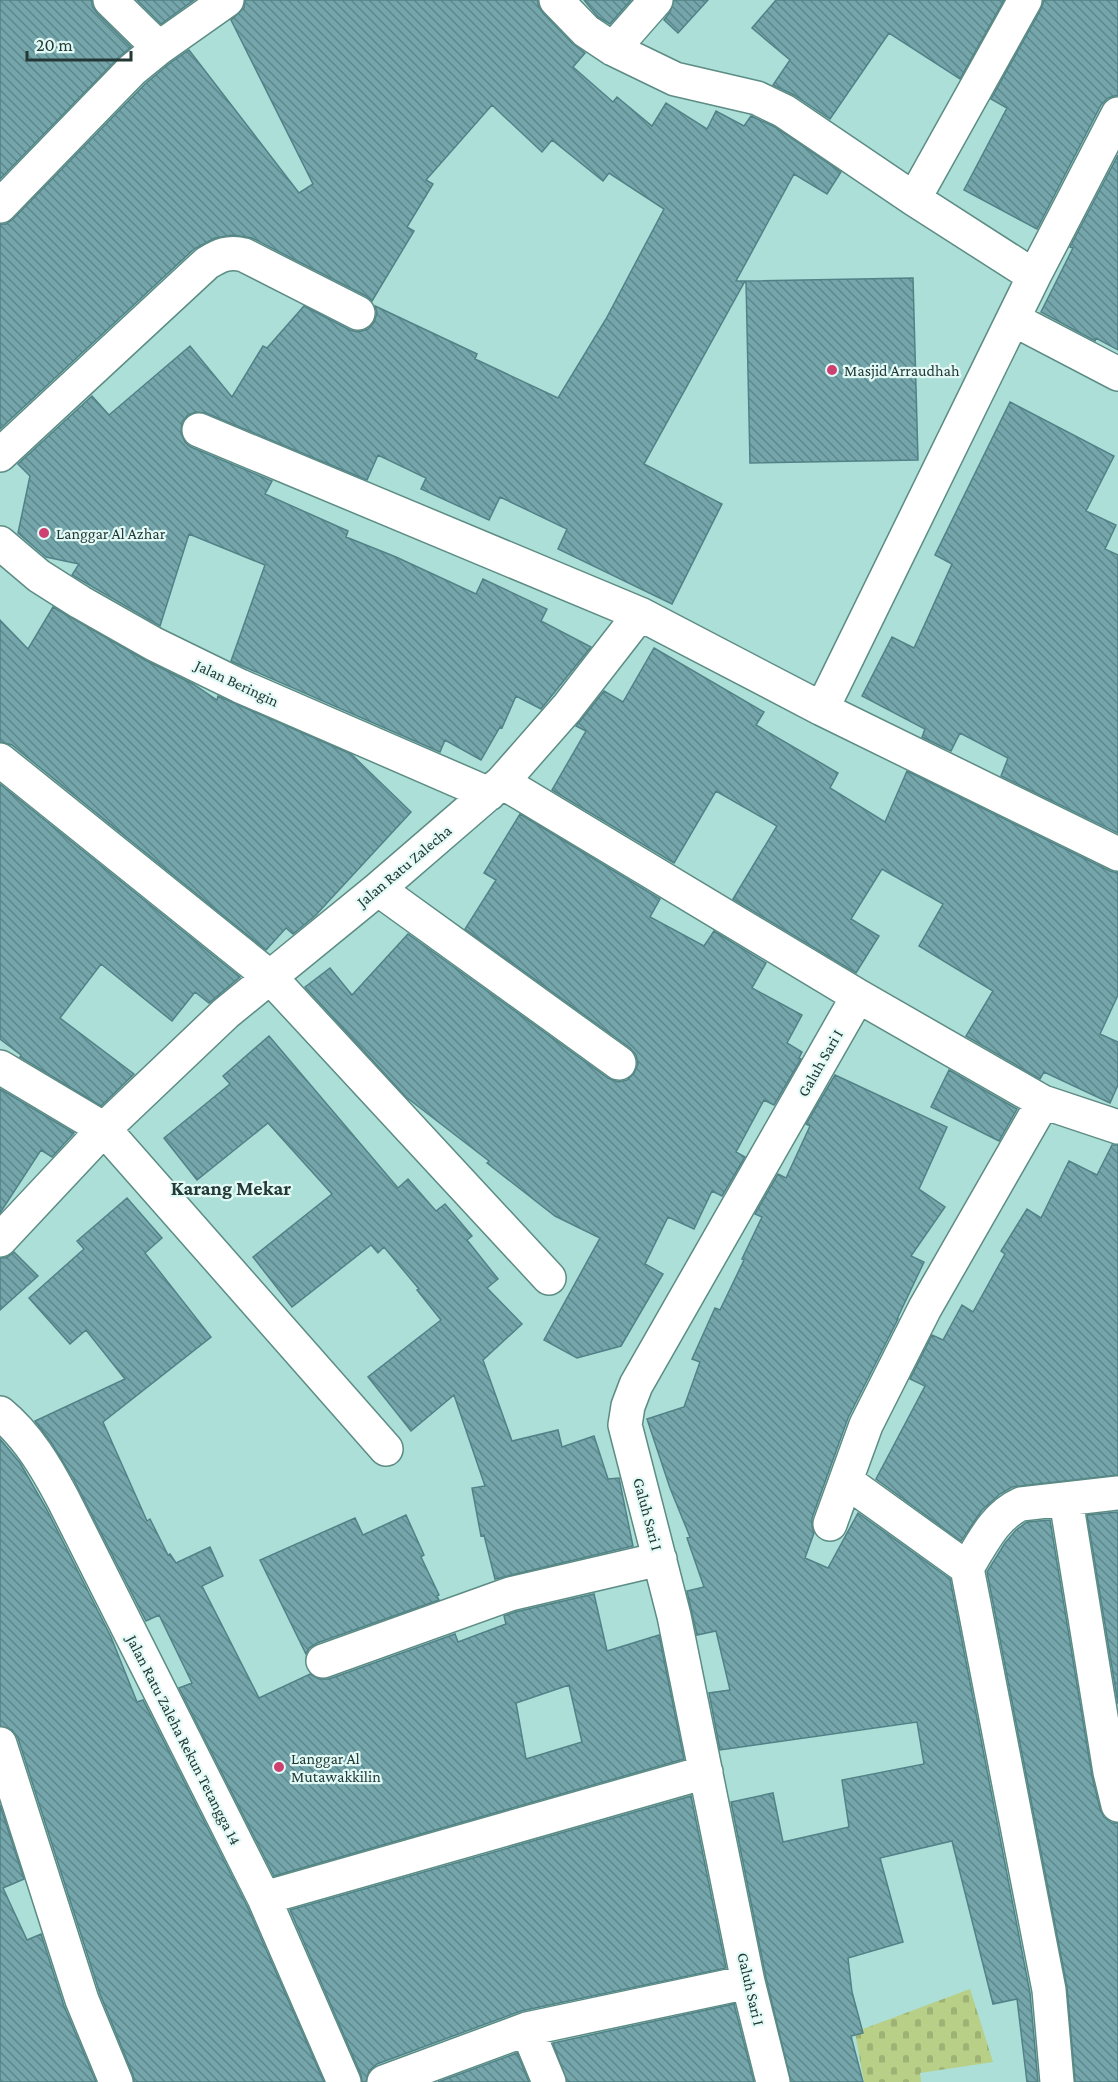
<svg xmlns="http://www.w3.org/2000/svg" width="1118" height="2082" viewBox="0 0 1118 2082" font-family="'Crimson Pro',serif">
  <style>
    .cemetery { fill: url(#cemetery-stones) }
    .building { fill: url(#building-back-hatch); stroke: #518287; stroke-width: 1.5; fill-rule: evenodd }
    .lines { fill: none; stroke-linecap: round; stroke-linejoin: round }
    .street-casing { stroke: #5c8c84; stroke-width: 36 }
    .street { stroke: #fff; stroke-width: 33 }
    .poi-dot { fill: #cd4070; stroke: #e1faf6; stroke-width: 2 }
    .labels { text-anchor: middle; dominant-baseline: central; stroke-width: 4.5; stroke-linejoin: round; paint-order: stroke }
    .poi-label { font-size: 16px; fill: #243835; stroke: #e1faf6; text-anchor: start }
    .street-label { font-size: 16px; fill: #243835; stroke: #e1faf6 }
    .quarter-label { font-size: 20px; font-weight: bold; fill: #243835; stroke: #e1faf6 }
  </style>
  <defs>
    <pattern id="cemetery-stones" width="16" height="16" patternUnits="userSpaceOnUse" patternTransform="scale(1.5)"><rect width="16" height="16" fill="#b7cf86"/><path d="M2 7V4a2 2 0 0 1 4 0v3zM10 15v-3a2 2 0 0 1 4 0v3z" fill="#9db274"/></pattern>
    <pattern id="building-back-hatch" width="6" height="6" patternUnits="userSpaceOnUse" patternTransform="scale(1.5)"><rect width="6" height="6" fill="#74a6ab"/><path d="M-1 5l2 2M0 0l6 6M5-1l2 2" fill="none" stroke="#5f888c"/></pattern>
  </defs>
  <rect width="100%" height="100%" fill="#acdfd7"/>
  <!-- cemetery -->
  <path class="cemetery" d="M 970,1989 L 993,2062 L 920,2073 L 921,2082 L 864,2082 L 855,2032 Z"/>
  <!-- building -->
  <path class="building" d="M 0,0 L 92,0 L 92,6 L 97,13 L 131,47 L 119,57 L 0,179 Z
    M 137,0 L 194,0 L 161,24 Z
    M 245,0 L 538,0 L 538,5 L 543,13 L 573,44 L 585,53 L 573,67 L 613,102 L 617,97 L 652,126 L 666,103 L 707,129 L 716,111 L 744,126 L 751,116 L 775,127 L 841,172 L 827,194 L 794,174 L 736,281 L 745,281 L 644,464 L 722,504 L 672,604 L 558,549 L 567,529 L 500,497 L 489,520 L 421,489 L 426,478 L 378,455 L 367,480 L 206,413 L 196,412 L 188,415 L 182,422 L 181,433 L 185,442 L 191,447 L 272,481 L 265,494 L 348,531 L 346,537 L 396,557 L 476,594 L 483,579 L 547,609 L 541,621 L 591,647 L 541,709 L 516,696 L 502,728 L 500,727 L 481,760 L 445,740 L 440,752 L 231,661 L 265,565 L 189,534 L 160,626 L 72,575 L 79,564 L 46,557 L 18,533 L 30,476 L 18,464 L 92,396 L 109,415 L 190,346 L 232,397 L 263,346 L 267,348 L 304,306 L 350,330 L 358,332 L 368,329 L 374,322 L 377,313 L 375,306 L 477,354 L 475,359 L 558,398 L 606,319 L 664,209 L 609,173 L 603,181 L 552,140 L 542,152 L 492,105 L 426,180 L 433,184 L 407,227 L 414,231 L 372,301 L 366,296 L 252,238 L 233,235 L 215,238 L 194,249 L 0,429 L 0,224 L 6,224 L 13,219 L 145,84 L 170,63 L 189,50 L 299,193 L 313,184 L 231,20 L 244,8 Z
    M 584,0 L 631,0 L 610,24 L 598,17 Z
    M 674,0 L 708,0 L 678,33 L 664,20 L 670,12 Z
    M 776,0 L 1004,0 L 960,79 L 889,33 L 830,119 L 794,95 L 773,85 L 790,60 L 752,28 Z
    M 1044,0 L 1118,0 L 1118,95 L 1108,98 L 1101,105 L 1037,229 L 964,190 L 1007,108 L 991,99 L 1041,9 Z
    M 1118,155 L 1118,350 L 1096,338 L 1095,341 L 1041,312 L 1073,248 L 1070,247 Z
    M 913,278 L 918,460 L 750,463 L 746,281 Z
    M 1010,402 L 1114,456 L 1086,511 L 1116,525 L 1105,549 L 1118,555 L 1118,833 L 1001,776 L 1008,758 L 960,733 L 951,751 L 922,737 L 925,729 L 862,696 L 892,637 L 914,648 L 952,564 L 935,555 Z
    M 53,607 L 145,660 L 193,684 L 217,700 L 218,696 L 351,754 L 411,812 L 315,916 L 293,934 L 286,928 L 266,950 L 12,745 L 0,742 L 0,620 L 28,649 Z
    M 654,648 L 764,712 L 756,725 L 838,773 L 830,788 L 885,822 L 907,771 L 1110,871 L 1118,873 L 1118,995 L 1100,1034 L 1118,1042 L 1118,1085 L 1110,1103 L 1044,1072 L 1040,1079 L 966,1036 L 993,991 L 919,946 L 943,904 L 882,869 L 851,919 L 879,936 L 856,973 L 733,899 L 777,826 L 716,791 L 674,863 L 552,790 L 586,731 L 576,726 L 604,691 L 623,702 Z
    M 0,784 L 240,977 L 209,1003 L 195,992 L 172,1021 L 101,964 L 60,1018 L 134,1074 L 101,1106 L 20,1057 L 21,1055 L 0,1039 Z
    M 520,814 L 660,899 L 650,917 L 704,946 L 714,931 L 766,963 L 752,988 L 802,1015 L 787,1043 L 802,1052 L 799,1058 L 801,1059 L 774,1105 L 764,1100 L 736,1152 L 745,1157 L 722,1196 L 712,1191 L 694,1229 L 668,1217 L 645,1264 L 663,1274 L 621,1346 L 577,1358 L 544,1340 L 600,1238 L 555,1216 L 487,1163 L 489,1161 L 406,1097 L 305,987 L 330,968 L 352,995 L 408,934 L 608,1078 L 618,1082 L 627,1080 L 634,1073 L 638,1064 L 636,1055 L 630,1048 L 465,929 L 496,880 L 484,873 Z
    M 269,1036 L 398,1188 L 408,1179 L 436,1211 L 445,1204 L 472,1236 L 467,1240 L 498,1279 L 487,1288 L 522,1324 L 483,1360 L 512,1441 L 558,1430 L 562,1447 L 594,1436 L 608,1479 L 619,1478 L 633,1546 L 495,1579 L 484,1535 L 481,1536 L 472,1488 L 485,1486 L 454,1395 L 411,1431 L 368,1377 L 441,1320 L 417,1290 L 419,1289 L 384,1247 L 378,1253 L 371,1245 L 292,1307 L 253,1257 L 332,1194 L 268,1123 L 197,1180 L 164,1138 L 230,1084 L 223,1076 Z
    M 949,1070 L 1017,1109 L 999,1141 L 931,1107 Z
    M 835,1075 L 947,1127 L 919,1189 L 945,1207 L 911,1256 L 924,1262 L 897,1319 L 898,1319 L 848,1418 L 812,1518 L 812,1527 L 814,1533 L 805,1558 L 828,1568 L 858,1513 L 950,1579 L 1030,1993 L 1038,2082 L 1027,2082 L 1017,1999 L 993,2004 L 952,1841 L 880,1858 L 903,1942 L 848,1958 L 852,1992 L 863,2033 L 851,2036 L 863,2082 L 791,2082 L 766,1978 L 731,1802 L 773,1793 L 783,1842 L 849,1827 L 842,1780 L 924,1764 L 917,1722 L 720,1750 L 709,1693 L 730,1690 L 716,1631 L 697,1635 L 687,1591 L 704,1587 L 687,1538 L 690,1537 L 670,1488 L 647,1419 L 684,1407 L 700,1362 L 692,1359 L 715,1308 L 720,1310 L 744,1260 L 742,1259 L 762,1217 L 755,1214 L 778,1174 L 786,1178 L 810,1126 L 806,1124 Z
    M 0,1089 L 74,1133 L 52,1157 L 41,1150 L 0,1213 Z
    M 1112,1145 L 1118,1145 L 1118,1475 L 1012,1487 L 1000,1494 L 982,1510 L 961,1541 L 876,1479 L 925,1386 L 910,1379 L 932,1335 L 943,1340 L 962,1305 L 973,1312 L 1005,1254 L 1001,1251 L 1027,1209 L 1041,1218 L 1069,1161 L 1097,1175 Z
    M 127,1198 L 162,1238 L 145,1253 L 211,1337 L 103,1422 L 147,1521 L 150,1519 L 168,1555 L 170,1554 L 176,1563 L 210,1547 L 223,1576 L 202,1586 L 259,1698 L 310,1674 L 319,1679 L 329,1679 L 455,1634 L 458,1642 L 506,1624 L 504,1616 L 515,1612 L 594,1594 L 607,1651 L 659,1635 L 684,1759 L 274,1876 L 179,1688 L 192,1683 L 159,1615 L 146,1621 L 73,1478 L 51,1442 L 35,1421 L 125,1379 L 86,1330 L 70,1344 L 29,1298 L 84,1249 L 77,1241 ZM 569,1685 L 582,1742 L 526,1759 L 516,1703 Z
    M 14,1252 L 38,1276 L 0,1310 L 0,1258 L 6,1258 Z
    M 0,1439 L 20,1463 L 46,1508 L 111,1637 L 137,1702 L 143,1700 L 247,1906 L 324,2082 L 134,2082 L 133,2075 L 100,1994 L 18,1738 L 12,1730 L 0,1726 Z
    M 1118,1512 L 1118,1704 L 1087,1515 Z
    M 406,1515 L 424,1555 L 421,1557 L 439,1595 L 437,1596 L 439,1600 L 317,1643 L 309,1648 L 306,1654 L 260,1560 L 355,1518 L 363,1535 Z
    M 1050,1520 L 1092,1776 L 1100,1809 L 1104,1817 L 1112,1823 L 1118,1823 L 1118,2082 L 1075,2082 L 1067,1987 L 987,1572 L 1005,1543 L 1016,1530 L 1027,1522 Z
    M 691,1796 L 726,1968 L 521,2011 L 377,2064 L 369,2071 L 366,2082 L 362,2082 L 361,2075 L 290,1910 Z
    M 0,1805 L 24,1879 L 3,1888 L 27,1940 L 41,1934 L 64,2006 L 96,2082 L 0,2082 Z
    M 734,2004 L 754,2082 L 567,2082 L 553,2043 Z
    M 517,2053 L 529,2082 L 438,2082 Z"/>
  <g class="lines">
    <defs>
      <path id="street" d="M 110,0 L 159,48
        M 556,0 L 586,31 L 613,49 L 675,79 L 757,98 L 784,111 L 914,199 L 1034,276 L 822,709
        M 613,49 L 656,0
        M 914,199 L 1025,0
        M 0,206 L 132,70 L 159,48 L 227,0
        M 1034,276 L 1118,114
        M 1013,319 L 1118,374
        M 199,430 L 640,614
        M 0,455 L 207,263 C 220,255 229,251 244,255 L 358,313
        M 0,543 L 39,576 L 80,602 L 154,644 L 240,686 L 489,794
        M 0,760 L 270,977 L 549,1278
        M 502,782 L 858,996 L 1043,1102 L 1118,1127
        M 378,889 L 619,1063
        M 0,1067 L 104,1129 L 386,1449
        M 0,1240 L 104,1129 L 226,1013 L 378,889 L 502,782 L 567,708 L 640,614 L 822,709 L 1118,854
        M 0,1413 C 28,1436 46,1467 63,1499 L 264,1898 L 344,2082
        M 846,1481 L 967,1568 L 1049,1990 L 1057,2082
        M 1066,1500 L 1110,1772 L 1118,1805
        M 830,1524 L 866,1425 L 925,1308 L 1043,1102
        M 967,1568 C 982,1544 994,1516 1021,1504 L 1118,1493
        M 323,1661 L 510,1594 L 660,1559
        M 0,1744 L 82,2000 L 116,2082
        M 264,1898 L 706,1772
        M 527,2029 L 549,2082
        M 384,2082 L 527,2029 L 748,1982
        M 773,2082 L 748,1982 L 674,1616 L 625,1425 L 628,1406 L 636,1385 L 858,996"/>
    </defs>
    <!-- street casing -->
    <use href="#street" class="street-casing"/>
    <!-- street -->
    <use href="#street" class="street"/>
  </g>
  <!-- markers -->
  <g class="poi-dot">
    <circle cx="832" cy="370" r="6"/>
    <circle cx="44" cy="533" r="6"/>
    <circle cx="279" cy="1767" r="6"/>
  </g>
  <g class="labels">
    <!-- poi labels -->
    <g class="poi-label">
      <text x="844" y="370">Masjid Arraudhah</text>
      <text x="56" y="533">Langgar Al Azhar</text>
      <text x="291" y="1758">Langgar Al<tspan x="291" dy="18">Mutawakkilin</tspan></text>
    </g>
    <!-- street labels -->
    <g class="street-label">
      <text transform="translate(237 683) rotate(25)">Jalan Beringin</text>
      <text transform="translate(404 866) rotate(-40)">Jalan Ratu Zalecha</text>
      <text transform="translate(820 1063) rotate(-60)">Galuh Sari I</text>
      <text transform="translate(648 1514) rotate(75)">Galuh Sari I</text>
      <text transform="translate(184 1740) rotate(63)">Jalan Ratu Zaleha Rekun Tetangga 14</text>
      <text transform="translate(751 1989) rotate(77)">Galuh Sari I</text>
    </g>
    <!-- quarter labels -->
    <g class="quarter-label">
      <text x="231" y="1188">Karang Mekar</text>
    </g>
  </g>
  <!-- scale -->
  <path d="M27 51v9h104v-9" fill="none" stroke="#243835" stroke-width="3"/>
  <text x="36" y="51" font-size="18" fill="#243835" stroke="#e1faf6" stroke-width="4.5" paint-order="stroke">20 m</text>
</svg>
